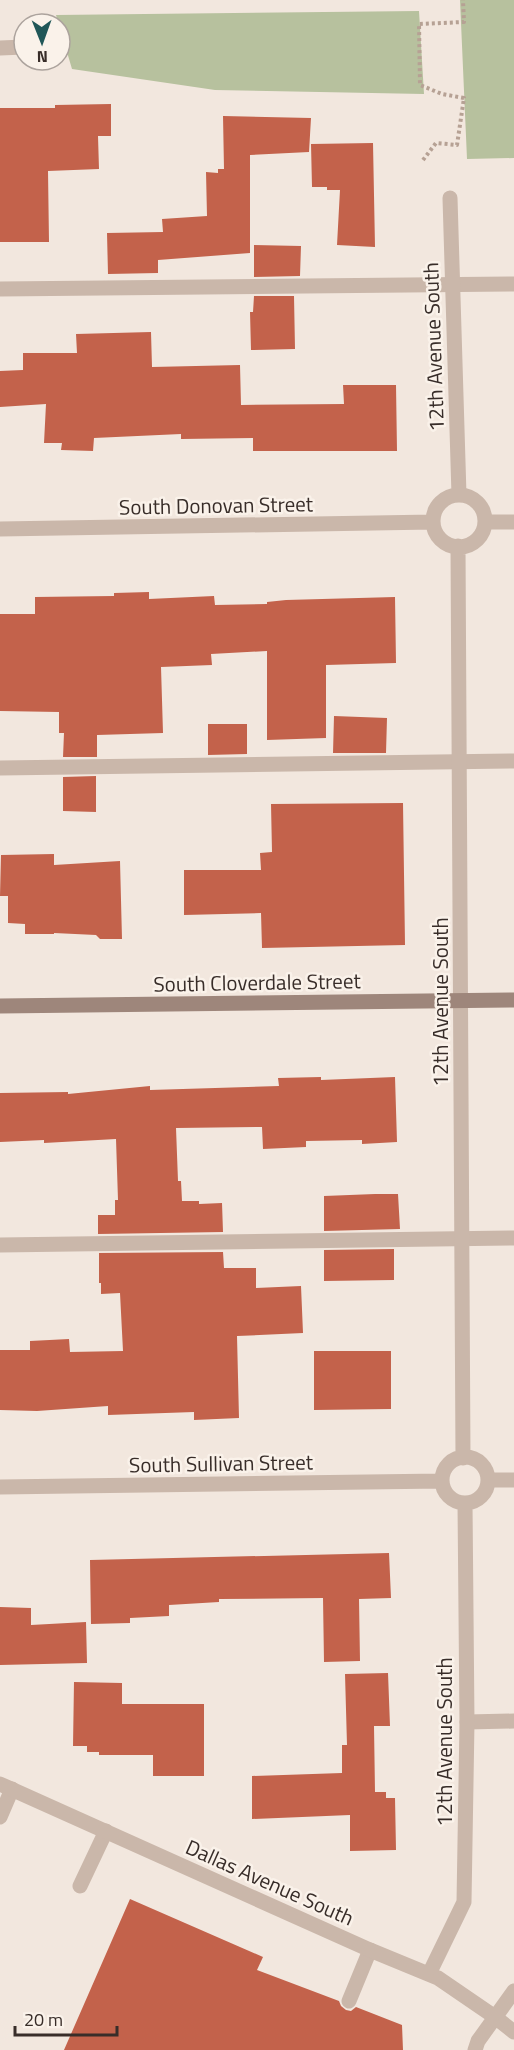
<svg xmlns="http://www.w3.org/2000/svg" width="514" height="2050" viewBox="0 0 514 2050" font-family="'Titillium Web',sans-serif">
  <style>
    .green { fill: #b7c19e }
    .building { fill: #c3624b }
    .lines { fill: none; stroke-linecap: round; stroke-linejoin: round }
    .path { stroke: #b6a194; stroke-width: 4; stroke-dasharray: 3 3; stroke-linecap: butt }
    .lane { stroke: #cab7aa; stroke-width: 15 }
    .street { stroke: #cab7aa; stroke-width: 15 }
    .secondary { stroke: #9e867b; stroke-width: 15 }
    .labels { text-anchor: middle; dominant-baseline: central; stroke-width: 5; stroke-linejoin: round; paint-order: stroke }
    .street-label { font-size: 21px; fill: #382d29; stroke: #faf2ea }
  </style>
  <rect width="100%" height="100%" fill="#f2e7de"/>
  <!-- green -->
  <path class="green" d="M 460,0 L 514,0 L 514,158 L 467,159 Z
    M 419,11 L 424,94 L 215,90 L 72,69 L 56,15 Z"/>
  <!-- building -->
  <path class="building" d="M 111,104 L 111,136 L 98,136 L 99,169 L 48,171 L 49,242 L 0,242 L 0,108 L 55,108 L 55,105 Z
    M 223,116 L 311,118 L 309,152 L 250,155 L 250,253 L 158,260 L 158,273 L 108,274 L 107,233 L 163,232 L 162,219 L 207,216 L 206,172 L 218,173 L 218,169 L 224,169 Z
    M 373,143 L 375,247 L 337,245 L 340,190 L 327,190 L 327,187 L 312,187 L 311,144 Z
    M 254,245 L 301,246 L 300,276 L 254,277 Z
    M 254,296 L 294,296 L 295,349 L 251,350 L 250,312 L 253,312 Z
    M 151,332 L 152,367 L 240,365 L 241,405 L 344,404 L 343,385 L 396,385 L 397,451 L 253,451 L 253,438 L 181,439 L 181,434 L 94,438 L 93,451 L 61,450 L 62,443 L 44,443 L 46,404 L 0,407 L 0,371 L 23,370 L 23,353 L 77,353 L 76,334 Z
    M 149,592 L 149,599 L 214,596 L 215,605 L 267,604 L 267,602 L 286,600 L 395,597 L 396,663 L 326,665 L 326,738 L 267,740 L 267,651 L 211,654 L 212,665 L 161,667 L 163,733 L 97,735 L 97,757 L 63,757 L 64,733 L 59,733 L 59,712 L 0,711 L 0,614 L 35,614 L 35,597 L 114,596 L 114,593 Z
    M 334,716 L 387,718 L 386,753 L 333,753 Z
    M 208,724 L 247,724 L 247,754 L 208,755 Z
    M 96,776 L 96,812 L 63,811 L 63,777 Z
    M 403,803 L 405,945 L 262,948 L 261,913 L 184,915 L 184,870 L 261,870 L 260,853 L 272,852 L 271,804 Z
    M 54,854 L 54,865 L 120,861 L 122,939 L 100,939 L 96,935 L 54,933 L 54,934 L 25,934 L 25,924 L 8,923 L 8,896 L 0,896 L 1,855 Z
    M 321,1077 L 321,1080 L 395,1077 L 397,1142 L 362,1144 L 362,1140 L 306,1141 L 306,1147 L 263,1149 L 262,1127 L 176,1128 L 178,1181 L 181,1181 L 182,1201 L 199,1201 L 199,1204 L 222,1203 L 223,1232 L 98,1234 L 98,1215 L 115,1215 L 115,1200 L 118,1200 L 116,1139 L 44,1143 L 44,1140 L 0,1142 L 0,1093 L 68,1092 L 68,1094 L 150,1086 L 150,1090 L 279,1086 L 278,1078 Z
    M 375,1194 L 398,1194 L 400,1229 L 324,1231 L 324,1196 Z
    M 394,1249 L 394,1280 L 324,1281 L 324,1250 Z
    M 223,1252 L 224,1268 L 256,1268 L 256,1288 L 301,1286 L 303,1333 L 237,1336 L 239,1418 L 194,1420 L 194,1412 L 108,1415 L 108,1406 L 37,1411 L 0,1410 L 0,1350 L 30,1350 L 30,1341 L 69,1339 L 70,1352 L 123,1351 L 120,1293 L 101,1294 L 101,1283 L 99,1283 L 99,1253 Z
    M 314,1351 L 391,1351 L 391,1409 L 314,1410 Z
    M 389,1553 L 391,1598 L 359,1599 L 360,1661 L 324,1662 L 323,1598 L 219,1599 L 219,1602 L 169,1605 L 169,1616 L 130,1618 L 130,1623 L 91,1624 L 90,1560 Z
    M 0,1607 L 31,1608 L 31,1625 L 86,1622 L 87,1663 L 0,1665 Z
    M 388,1673 L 390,1726 L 374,1726 L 375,1792 L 386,1792 L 386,1798 L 395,1798 L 396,1850 L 350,1851 L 350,1815 L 252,1819 L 252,1776 L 342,1773 L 342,1745 L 347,1745 L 345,1674 Z
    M 74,1682 L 122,1683 L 122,1704 L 204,1704 L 204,1776 L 153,1776 L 153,1755 L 99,1755 L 99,1752 L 87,1752 L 87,1746 L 73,1746 Z
    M 130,1899 L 263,1957 L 257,1970 L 339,2001 L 341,2006 L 346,2010 L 351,2011 L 356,2007 L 402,2025 L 403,2050 L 64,2050 Z"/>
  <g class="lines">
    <!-- path -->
    <path class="path" d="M 423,160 L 436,143 L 457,145 L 464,98 L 442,94 L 420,85 L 419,24 L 464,22 L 463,0"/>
    <!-- lane -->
    <path class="lane" d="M 0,289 L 514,284
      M 0,768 L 514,761
      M 0,1245 L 514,1238
      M 467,1722 L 514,1721
      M 0,1817 L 12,1789
      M 80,1886 L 106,1831
      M 349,2001 L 370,1950"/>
    <!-- street -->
    <path class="street" d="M 0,48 L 24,47
      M 450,198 L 459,495
      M433 521a26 26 0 1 1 52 0a26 26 0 1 1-52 0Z
      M 485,522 L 514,522
      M 0,529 L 433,522
      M 458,546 L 463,1458
      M442 1480a23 23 0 1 1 46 0a23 23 0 1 1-46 0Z
      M 488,1480 L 514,1480
      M 0,1487 L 442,1481
      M 0,1784 L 370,1950 L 438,1978 L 495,2017 L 514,2032
      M 429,1974 L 464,1902 L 467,1722 L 465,1503
      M 475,2050 L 478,2041 L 514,1991"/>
    <!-- secondary -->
    <path class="secondary" d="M 0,1006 L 514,1000"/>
  </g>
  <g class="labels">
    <!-- street labels -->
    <g class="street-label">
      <text transform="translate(433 347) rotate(-92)">12th Avenue South</text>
      <text transform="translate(216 505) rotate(-1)">South Donovan Street</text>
      <text transform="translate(257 982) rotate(-1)">South Cloverdale Street</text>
      <text transform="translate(440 1002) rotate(-90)">12th Avenue South</text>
      <text transform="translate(221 1463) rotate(-1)">South Sullivan Street</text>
      <text transform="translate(444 1742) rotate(-90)">12th Avenue South</text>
      <text transform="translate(270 1882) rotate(24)">Dallas Avenue South</text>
    </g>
  </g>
  <!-- north arrow -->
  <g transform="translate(42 42) rotate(179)"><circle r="28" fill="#faf2ea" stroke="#aca39d" stroke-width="1.5"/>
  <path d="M0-4.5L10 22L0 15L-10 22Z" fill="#205758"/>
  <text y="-9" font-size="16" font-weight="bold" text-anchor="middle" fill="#382d29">N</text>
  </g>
  <!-- scale -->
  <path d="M15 2026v9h102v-9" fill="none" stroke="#382d29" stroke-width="3"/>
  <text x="24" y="2026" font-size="18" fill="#382d29" stroke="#faf2ea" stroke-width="4.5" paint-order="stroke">20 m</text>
</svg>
